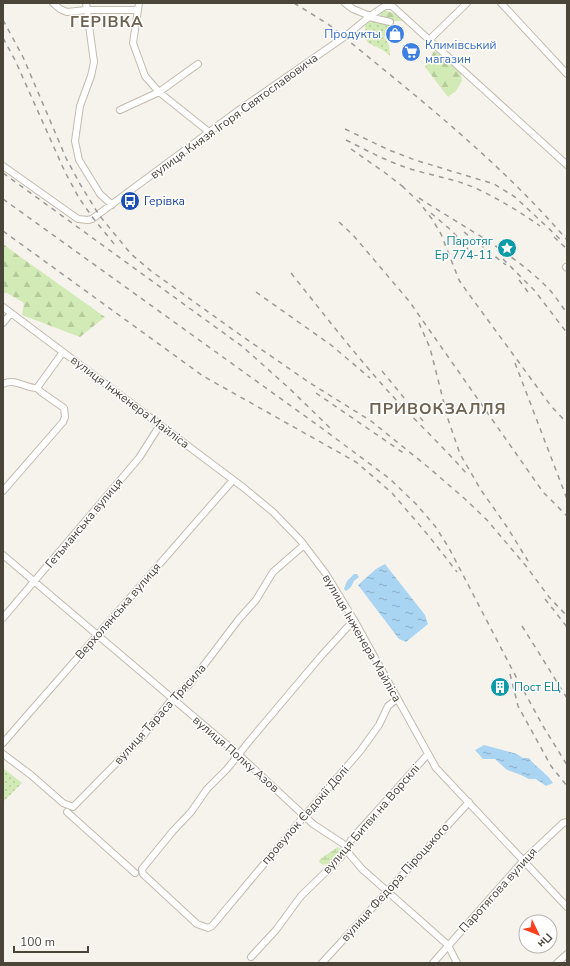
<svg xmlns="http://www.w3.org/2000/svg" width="570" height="966" viewBox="0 0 570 966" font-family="'Nunito Sans',sans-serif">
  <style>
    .grass { fill: url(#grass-dots) }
    .forest { fill: url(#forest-firs) }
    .wetland { fill: url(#wetland-marsh) }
    .water { fill: url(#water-ripples) }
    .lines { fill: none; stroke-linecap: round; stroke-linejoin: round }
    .minor-casing { stroke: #c2bbae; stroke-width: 8 }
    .minor { stroke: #fff; stroke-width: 6 }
    .rail { stroke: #9a9a9a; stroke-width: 1.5; stroke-dasharray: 5 5; stroke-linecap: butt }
    .labels { text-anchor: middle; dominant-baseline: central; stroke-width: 3; stroke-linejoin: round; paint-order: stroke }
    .shop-label { font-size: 12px; fill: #366cbe; stroke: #fff; text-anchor: end }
    .street-label { font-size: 12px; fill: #4b4439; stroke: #fff }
    .transit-label { font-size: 12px; fill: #164399; stroke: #fff; text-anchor: start }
    .culture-label { font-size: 12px; fill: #0d838f; stroke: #fff; text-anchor: end }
    .district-label { font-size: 16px; font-weight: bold; letter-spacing: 1px; fill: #6e6250; stroke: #fff }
  </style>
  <defs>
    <pattern id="grass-dots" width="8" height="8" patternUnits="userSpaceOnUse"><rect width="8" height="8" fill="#d2eab5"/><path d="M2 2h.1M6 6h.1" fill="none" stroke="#b6ca9c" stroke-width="1.8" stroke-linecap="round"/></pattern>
    <pattern id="forest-firs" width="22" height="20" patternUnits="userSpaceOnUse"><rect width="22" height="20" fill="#d2eab5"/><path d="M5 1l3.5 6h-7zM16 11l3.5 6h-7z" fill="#b6ca9c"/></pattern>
    <pattern id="wetland-marsh" width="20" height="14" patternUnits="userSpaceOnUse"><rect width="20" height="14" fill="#d2eab5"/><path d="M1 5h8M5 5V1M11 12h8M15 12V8" fill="none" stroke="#b6ca9c"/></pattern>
    <pattern id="water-ripples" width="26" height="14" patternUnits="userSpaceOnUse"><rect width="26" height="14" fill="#a9d4f2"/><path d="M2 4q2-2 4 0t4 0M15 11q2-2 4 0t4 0" fill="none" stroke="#8caec5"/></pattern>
  </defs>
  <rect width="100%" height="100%" fill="#f6f3ec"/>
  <!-- grass -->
  <path class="grass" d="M 373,20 L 393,23 L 397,28 L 394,27 L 384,37 L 389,45 L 390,56 L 383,50 L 368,43 L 366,39 L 365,24 Z
    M 3,768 L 22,783 L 3,802 Z"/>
  <!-- forest -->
  <path class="forest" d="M 384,10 L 396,14 L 405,21 L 395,21 L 381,17 L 379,12 Z
    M 434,51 L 440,54 L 461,74 L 462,81 L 456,91 L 448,97 L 425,67 Z
    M 3,244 L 15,253 L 105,317 L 80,337 L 22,315 L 24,303 L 7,293 L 3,293 Z"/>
  <!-- wetland -->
  <path class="wetland" d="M 338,847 L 343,851 C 340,858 326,870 319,862 L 320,859 Z"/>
  <!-- water -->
  <path class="water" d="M 385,564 L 425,615 L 428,624 L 406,642 L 399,639 L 358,585 L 376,569 Z
    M 354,574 L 357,574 L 359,577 L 354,581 L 351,587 L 346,591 L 344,589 L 347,581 Z
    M 484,745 L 517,754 L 523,758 L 529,758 C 536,768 546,772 553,783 L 546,786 L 536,779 L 529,779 L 521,775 L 507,770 L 495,759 L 483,759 L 475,750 Z"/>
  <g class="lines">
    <defs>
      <path id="minor" d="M 53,3 L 60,9 L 67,12 L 86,10 L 138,10
        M 86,3 L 94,62 L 91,76 L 80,106 L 75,141 L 79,160 L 100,194 L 112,205
        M 139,3 L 133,43 L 145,76 L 159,92 L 209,132
        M 345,3 L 353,9 L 370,16
        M 501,3 L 567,74
        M 369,17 L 390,22
        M 429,40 L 467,3
        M 120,110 L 159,92 L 198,64
        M 3,166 L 78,219 L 88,220 L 92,219 L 239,110 L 347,35 L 370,16 L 385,6 L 392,6 L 567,165
        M 566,267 L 567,268
        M 3,307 L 244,488 L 273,512 L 301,541 L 326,574 L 354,620 L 436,768 L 567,907
        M 3,323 L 11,313
        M 3,384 C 15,378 25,388 37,388
        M 3,491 L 63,422 L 65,417 L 64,408 L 41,392 L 37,388 L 63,352
        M 3,555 L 238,754 L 313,824 L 345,845 L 346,850 L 362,869 L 448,945 L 457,963
        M 3,618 L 139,458 L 160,425
        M 354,620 L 322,655 L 251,739 L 227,769 L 207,789 L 191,812 L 173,831 L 142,869 L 143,874 L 197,924 L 208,928 L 212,926 L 284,840 L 361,750 L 379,725 L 388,706 L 397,699
        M 3,743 L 233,480
        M 3,754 L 31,775 L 63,803 L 73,807 L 143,736 L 172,699 L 188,686 L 239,619 L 256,600 L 273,572 L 304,545
        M 67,812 L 135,873
        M 251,957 L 276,930 L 301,896 L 341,857 L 351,840 L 428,754
        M 322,963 L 469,802
        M 433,963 L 524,860 L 563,823 L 567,822
        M 557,963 L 567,954"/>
    </defs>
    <!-- minor casing -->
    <use href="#minor" class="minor-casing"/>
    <!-- minor -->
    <use href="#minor" class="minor"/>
    <!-- rail -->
    <path class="rail" d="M 294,3 L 328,24 L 344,37 C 422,101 501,163 567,240
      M 3,20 L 23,57 L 66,158 L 80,184 L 99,215 L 131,254 L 151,271 L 239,334 L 310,383 L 371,421 L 428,467 L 465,499 L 487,520 L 526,566 L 549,597 L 567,616
      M 3,38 L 15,60 L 65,172 L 79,198 L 93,218 L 115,245
      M 345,129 L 389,150 L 415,160 L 494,184 L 515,197 L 560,239
      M 346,140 C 368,151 390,163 414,170 C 434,176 454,179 473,187 C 497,198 519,211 540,226
      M 351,149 L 384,172 L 406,189
      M 3,173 L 243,347 L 290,389 L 332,430
      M 402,186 L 419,202 L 432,219 L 441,234 L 459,280 L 468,293 L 551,406 L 567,423
      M 419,198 C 462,226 509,250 546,286 C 554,294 560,304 567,313
      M 3,199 L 323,429 L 390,479 L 416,504 L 435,526 L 449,548 L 514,673 L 543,726 L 567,765
      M 431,213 L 452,231 L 468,249
      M 339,222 L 353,235 L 409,301 L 543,492 L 567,516
      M 3,231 L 203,376 L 356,462 L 392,493 L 428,535 L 457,572
      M 464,232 L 506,265
      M 554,237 L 567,249
      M 503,259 L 535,291 L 567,333
      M 291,273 C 326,317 360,361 398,402 C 421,426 445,449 467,474
      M 519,280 L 531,296
      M 256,292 L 331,345 L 370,378
      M 419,323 L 430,348 L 448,419 L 460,454 L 481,490 L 507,527 L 528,561
      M 515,363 L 567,499
      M 382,371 L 423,421
      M 316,393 L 405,454
      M 545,599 L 567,627
      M 522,626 L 567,698
      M 510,674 L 518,706 L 551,766 L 567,786"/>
  </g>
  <!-- icons -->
  <defs>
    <symbol id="shop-disc" viewBox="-11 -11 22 22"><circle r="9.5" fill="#3f7fe0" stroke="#fff"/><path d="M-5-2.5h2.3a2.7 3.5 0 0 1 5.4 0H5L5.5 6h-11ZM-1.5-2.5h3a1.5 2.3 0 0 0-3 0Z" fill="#fff"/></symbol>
    <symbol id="supermarket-disc" viewBox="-11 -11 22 22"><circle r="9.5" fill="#3f7fe0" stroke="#fff"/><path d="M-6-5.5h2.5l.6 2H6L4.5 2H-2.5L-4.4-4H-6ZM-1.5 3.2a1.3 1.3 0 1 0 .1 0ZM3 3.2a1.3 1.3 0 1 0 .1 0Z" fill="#fff"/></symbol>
    <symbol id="bus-disc" viewBox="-11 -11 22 22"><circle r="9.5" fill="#1a4fb4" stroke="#fff"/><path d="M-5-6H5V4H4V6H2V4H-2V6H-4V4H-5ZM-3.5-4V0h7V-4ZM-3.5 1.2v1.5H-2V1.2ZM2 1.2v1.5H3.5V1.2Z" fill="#fff"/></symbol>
    <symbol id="sight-disc" viewBox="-11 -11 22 22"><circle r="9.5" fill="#0f9aa8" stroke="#fff"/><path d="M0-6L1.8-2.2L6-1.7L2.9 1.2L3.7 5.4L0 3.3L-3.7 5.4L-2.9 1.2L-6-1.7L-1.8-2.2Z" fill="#fff"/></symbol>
    <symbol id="building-disc" viewBox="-11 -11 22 22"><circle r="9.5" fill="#0f9aa8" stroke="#fff"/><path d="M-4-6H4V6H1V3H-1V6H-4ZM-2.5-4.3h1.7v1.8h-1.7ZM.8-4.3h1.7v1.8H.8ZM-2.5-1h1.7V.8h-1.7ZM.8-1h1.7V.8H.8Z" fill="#fff"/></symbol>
  </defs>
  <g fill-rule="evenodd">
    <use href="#shop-disc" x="384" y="23" width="22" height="22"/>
    <use href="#supermarket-disc" x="400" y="41" width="22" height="22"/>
    <use href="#bus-disc" x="119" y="190" width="22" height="22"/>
    <use href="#sight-disc" x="496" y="237" width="22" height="22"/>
    <use href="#building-disc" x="489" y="676" width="22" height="22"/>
  </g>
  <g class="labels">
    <!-- shop labels -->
    <g class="shop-label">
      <text x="381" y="34">Продукты</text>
      <text x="425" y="45" text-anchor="start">Климівський<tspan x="425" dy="14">магазин</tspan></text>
    </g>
    <!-- street labels -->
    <g class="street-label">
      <text transform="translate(234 116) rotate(-36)">вулиця Князя Ігоря Святославовича</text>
      <text transform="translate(130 402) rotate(37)">вулиця Інженера Майліса</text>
      <text transform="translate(84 523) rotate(-50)">Гетьманська вулиця</text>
      <text transform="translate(118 611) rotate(-49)">Верхолянська вулиця</text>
      <text transform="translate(362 638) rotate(60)">вулиця Інженера Майліса</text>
      <text transform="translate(160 714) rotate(-48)">вулиця Тараса Трясила</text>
      <text transform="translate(236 754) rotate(41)">вулиця Полку Азов</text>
      <text transform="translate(305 815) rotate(-49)">провулок Євдокії Долі</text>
      <text transform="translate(371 819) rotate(-49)">вулиця Битви на Ворсклі</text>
      <text transform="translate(395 882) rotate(-48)">вулиця Федора Піроцького</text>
      <text transform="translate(498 890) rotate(-48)">Паротягова вулиця</text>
    </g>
    <!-- transit labels -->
    <g class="transit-label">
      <text x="144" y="201">Герівка</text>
    </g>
    <!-- culture labels -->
    <g class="culture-label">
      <text x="493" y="241">Паротяг<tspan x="493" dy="14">Ер 774-11</tspan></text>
      <text x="514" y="687" text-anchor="start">Пост ЕЦ</text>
    </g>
    <!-- district labels -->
    <g class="district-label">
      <text x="107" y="22">ГЕРІВКА</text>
      <text x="438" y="409">ПРИВОКЗАЛЛЯ</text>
    </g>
  </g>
  <!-- border -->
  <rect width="570" height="966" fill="none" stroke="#4b4439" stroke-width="8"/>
  <!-- north arrow -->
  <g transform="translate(538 934) rotate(133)"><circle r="19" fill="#ffffff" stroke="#b7b4b0"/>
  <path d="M0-3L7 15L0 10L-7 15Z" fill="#fc3f1d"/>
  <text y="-6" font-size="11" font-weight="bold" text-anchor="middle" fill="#4b4439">Пн</text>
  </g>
  <!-- scale -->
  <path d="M14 946v6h74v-6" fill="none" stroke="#4b4439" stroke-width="2"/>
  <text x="20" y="946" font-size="12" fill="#4b4439" stroke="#ffffff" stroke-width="3" paint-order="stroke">100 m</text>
</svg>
